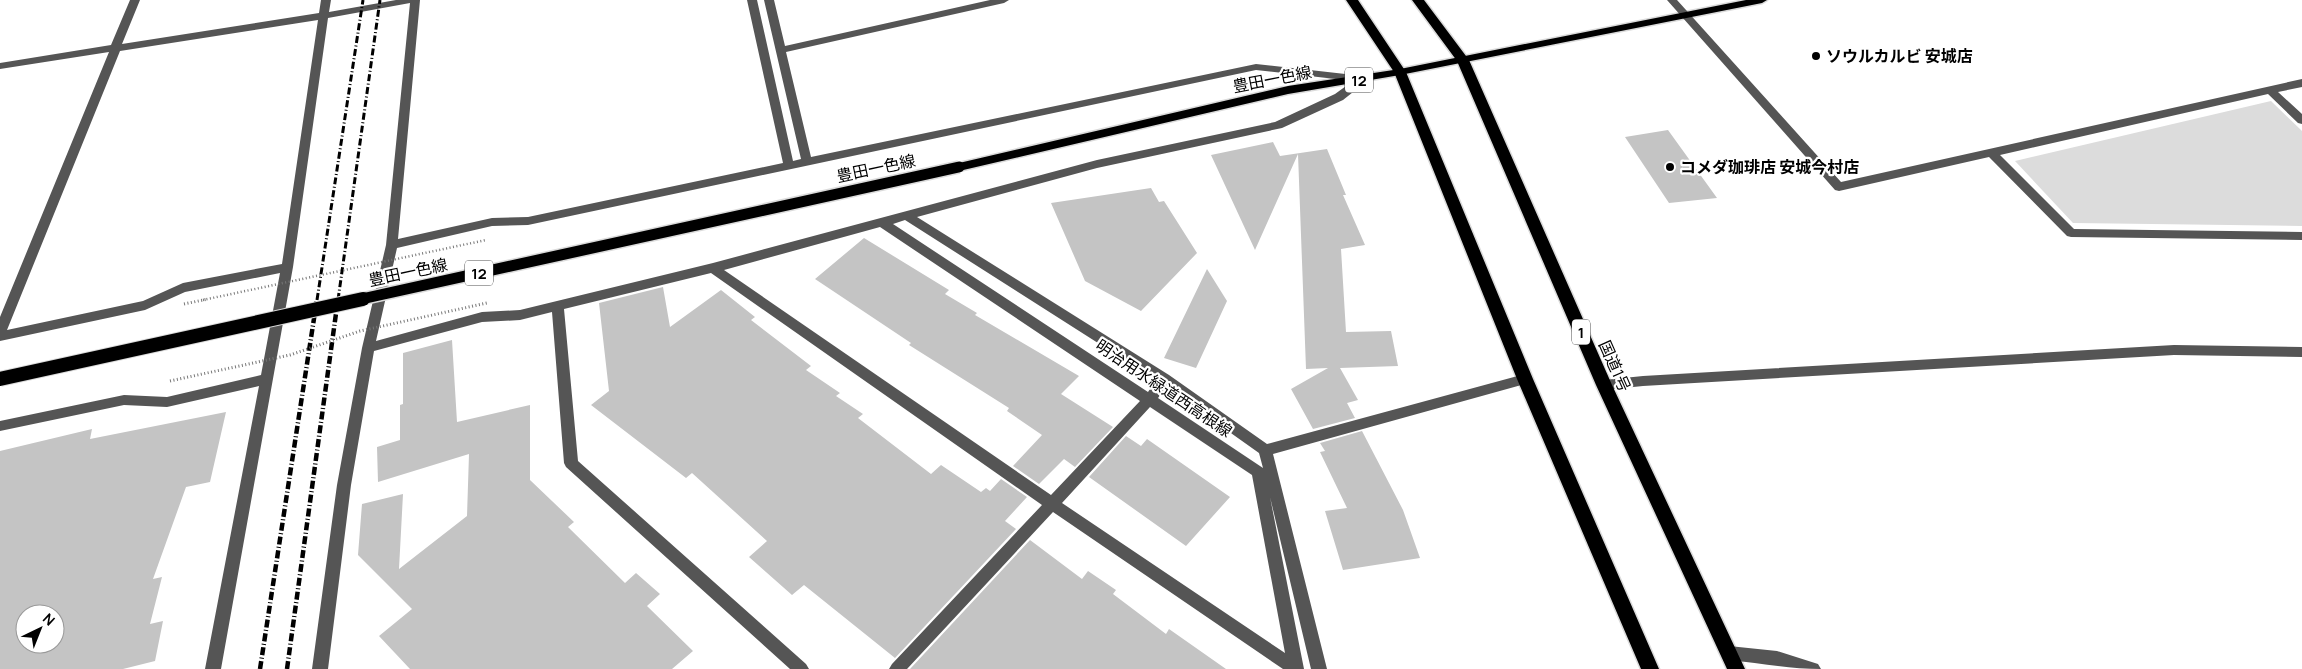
<svg xmlns="http://www.w3.org/2000/svg" width="2302" height="669" viewBox="0 0 2302 669" font-family="Manrope,'Noto Sans JP',sans-serif">
  <style>
    .green { fill: #dcdcdc }
    .building { fill: #c4c4c4; fill-rule: evenodd }
    .lines { fill: none; stroke-linecap: round; stroke-linejoin: round }
    .major-casing { stroke: #dbdbdb; stroke-width: 3 }
    .highway-casing { stroke: #dbdbdb; stroke-width: 3 }
    .minor { fill: #555; fill-rule: evenodd }
    .major { fill: #000; fill-rule: evenodd }
    .highway { fill: #000; fill-rule: evenodd }
    .rail-far1 { stroke: #000; stroke-width: 3; stroke-dasharray: 7 2.5 1 2.5; stroke-linecap: butt }
    .rail { stroke: #000; stroke-width: 4.5; stroke-dasharray: 8 2.5 1 2.5; stroke-linecap: butt }
    .major-bridge-far1-casing { stroke: #dbdbdb; stroke-width: 14; stroke-linecap: butt }
    .major-bridge-casing { stroke: #dbdbdb; stroke-width: 16; stroke-linecap: butt }
    .path-bridge-far1 { stroke: #777; stroke-width: 2.5; stroke-dasharray: 1 2.5; stroke-linecap: butt }
    .path-bridge { stroke: #777; stroke-width: 3; stroke-dasharray: 1 2.5; stroke-linecap: butt }
    .major-bridge-far1 { stroke: #000; stroke-width: 11 }
    .major-bridge { stroke: #000; stroke-width: 14 }
    .poi-dot { fill: #000; stroke: #fff; stroke-width: 2 }
    .labels { text-anchor: middle; dominant-baseline: central; stroke-width: 4.5; stroke-linejoin: round; paint-order: stroke }
    .shield { fill: #fff; stroke: #4c4c4c; stroke-width: 1 }
    .shield-label { font-size: 15px; font-weight: bold; fill: #000 }
    .poi-label { font-size: 16px; font-weight: bold; fill: #000; stroke: #fff; text-anchor: start }
    .street-label { font-size: 16px; fill: #000; stroke: #fff }
  </style>
  <rect width="100%" height="100%" fill="#fff"/>
  <!-- green -->
  <path class="green" d="M 2271,101 L 2302,131 L 2302,226 L 2073,223 L 2015,161 Z"/>
  <!-- building -->
  <path class="building" d="M 1668,130 L 1717,198 L 1669,203 L 1625,137 Z
    M 1273,142 L 1280,156 L 1327,149 L 1346,195 L 1343,195 L 1365,245 L 1341,249 L 1346,332 L 1391,331 L 1398,366 L 1340,368 L 1358,400 L 1347,403 L 1355,418 L 1313,429 L 1291,389 L 1328,368 L 1306,369 L 1298,154 L 1255,250 L 1211,155 Z
    M 1151,188 L 1159,202 L 1164,201 L 1197,253 L 1141,311 L 1085,281 L 1051,203 Z
    M 864,238 L 949,290 L 945,294 L 977,313 L 975,315 L 1079,376 L 1061,394 L 1113,427 L 1075,467 L 1064,459 L 1039,484 L 1013,466 L 1042,435 L 1007,411 L 1009,408 L 909,345 L 911,343 L 815,279 Z
    M 1207,269 L 1227,301 L 1196,368 L 1164,358 Z
    M 663,287 L 670,327 L 721,290 L 755,317 L 751,320 L 811,366 L 806,370 L 840,393 L 836,396 L 863,414 L 858,418 L 931,474 L 941,465 L 981,492 L 986,488 L 990,491 L 1001,479 L 1027,497 L 1005,521 L 1016,529 L 895,658 L 804,585 L 792,595 L 749,557 L 767,541 L 692,473 L 686,478 L 591,405 L 609,391 L 599,303 Z
    M 452,340 L 457,422 L 530,405 L 530,480 L 574,522 L 568,527 L 625,583 L 636,573 L 660,594 L 647,606 L 693,651 L 672,669 L 410,669 L 379,636 L 412,609 L 358,555 L 362,504 L 403,494 L 399,569 L 467,516 L 469,454 L 378,482 L 377,447 L 400,440 L 400,405 L 403,404 L 403,353 Z
    M 226,412 L 210,482 L 186,487 L 153,579 L 162,577 L 150,624 L 163,621 L 155,661 L 123,669 L 0,669 L 0,451 L 92,429 L 90,439 ZM 25,614 L 55,614 L 55,644 L 25,644 Z
    M 1362,431 L 1403,510 L 1420,558 L 1343,570 L 1325,511 L 1347,508 L 1320,452 L 1325,451 L 1320,443 Z
    M 1126,436 L 1141,446 L 1147,439 L 1230,497 L 1186,546 L 1089,477 Z
    M 1030,540 L 1082,579 L 1088,571 L 1116,590 L 1113,594 L 1166,634 L 1169,629 L 1226,669 L 910,669 Z"/>
  <g class="lines">
    <defs>
      <path id="major" d="M 1746,0 L 1767,0 L 1762,3 L 1400,75 L 1288,94 L 959,171 L 953,167 L 959,163 L 1288,86 L 1400,69 Z"/>
      <path id="highway" d="M 1346,0 L 1358,0 L 1406,72 L 1533,379 L 1659,669 L 1641,669 L 1517,379 L 1394,72 Z
        M 1412,0 L 1424,0 L 1469,60 L 1612,385 L 1745,669 L 1727,669 L 1596,385 L 1457,61 Z"/>
    </defs>
    <!-- major casing -->
    <use href="#major" class="major-casing"/>
    <!-- highway casing -->
    <use href="#highway" class="highway-casing"/>
    <!-- minor -->
    <path class="minor" d="M 130,0 L 140,0 L 122,44 L 319,13 L 321,0 L 331,0 L 329,12 L 396,0 L 420,0 L 398,239 L 492,218 L 528,217 L 783,163 L 747,0 L 757,0 L 793,161 L 801,159 L 764,0 L 774,0 L 785,46 L 990,0 L 1009,0 L 1004,3 L 786,52 L 811,157 L 1256,64 L 1363,76 L 1368,79 L 1367,81 L 1343,100 L 1282,128 L 1097,168 L 917,217 L 1169,375 L 1267,444 L 1525,374 L 1530,375 L 1531,379 L 1530,383 L 1525,384 L 1273,454 L 1327,669 L 1311,669 L 1270,497 L 1304,669 L 1283,669 L 1053,512 L 907,669 L 889,669 L 892,664 L 1042,505 L 711,273 L 564,309 L 578,461 L 806,664 L 809,669 L 790,669 L 566,467 L 564,463 L 552,312 L 520,320 L 482,322 L 374,351 L 351,485 L 328,669 L 312,669 L 337,485 L 362,348 L 386,245 L 410,3 L 328,18 L 293,267 L 221,669 L 205,669 L 259,386 L 167,407 L 124,405 L 0,431 L 0,421 L 124,395 L 167,397 L 261,375 L 280,273 L 185,292 L 145,310 L 0,341 L 0,317 L 109,52 L 0,69 L 0,63 L 111,45 ZM 318,20 L 282,264 L 183,283 L 143,301 L 7,330 L 120,51 ZM 1256,70 L 1353,81 L 1335,94 L 1275,122 L 1097,160 L 713,263 L 520,310 L 482,312 L 376,341 L 397,248 L 492,226 L 528,225 ZM 905,220 L 1156,380 L 1148,392 L 893,224 ZM 880,227 L 1140,401 L 1051,495 L 724,270 ZM 1166,387 L 1259,453 L 1263,468 L 1158,398 ZM 1150,407 L 1252,475 L 1285,653 L 1062,503 Z
      M 1667,0 L 1677,0 L 1841,182 L 2302,79 L 2302,87 L 2278,92 L 2302,114 L 2302,124 L 2298,123 L 2268,94 L 2000,155 L 2074,229 L 2302,232 L 2302,240 L 2071,237 L 2067,236 L 1989,157 L 1839,191 L 1835,190 Z
      M 2174,345 L 2302,347 L 2302,357 L 2174,355 L 1643,386 L 1604,390 L 1599,389 L 1598,385 L 1599,381 L 1604,380 L 1643,376 Z
      M 1729,646 L 1777,651 L 1818,664 L 1821,669 C 1790,669 1760,663 1729,660 L 1724,658 L 1722,653 L 1724,648 Z"/>
    <!-- major -->
    <use href="#major" class="major"/>
    <!-- highway -->
    <use href="#highway" class="highway"/>
    <!-- rail-far1 -->
    <path class="rail-far1" d="M 317,300 L 363,0
      M 338,300 L 380,0"/>
    <!-- rail -->
    <path class="rail" d="M 260,669 L 317,299
      M 287,669 L 338,299"/>
    <defs>
      <path id="major-bridge-far1" d="M 357,300 L 959,167"/>
      <path id="major-bridge" d="M 0,379 L 363,299"/>
    </defs>
    <!-- major-bridge-far1 casing -->
    <use href="#major-bridge-far1" class="major-bridge-far1-casing"/>
    <!-- major-bridge casing -->
    <use href="#major-bridge" class="major-bridge-casing"/>
    <!-- path-bridge-far1 -->
    <path class="path-bridge-far1" d="M 203,300 L 486,240"/>
    <!-- path-bridge -->
    <path class="path-bridge" d="M 184,304 L 208,299
      M 170,381 L 290,355 L 360,331 L 487,303"/>
    <!-- major-bridge-far1 -->
    <use href="#major-bridge-far1" class="major-bridge-far1"/>
    <!-- major-bridge -->
    <use href="#major-bridge" class="major-bridge"/>
  </g>
  <!-- markers -->
  <g class="poi-dot">
    <circle cx="1816" cy="56" r="5"/>
    <circle cx="1670" cy="167" r="5"/>
  </g>
  <g class="labels">
    <!-- shield labels -->
    <g class="shield">
      <rect x="1345" y="67.5" width="28" height="25" rx="4"/>
      <rect x="465" y="260.5" width="28" height="25" rx="4"/>
      <rect x="1572" y="319.5" width="18" height="25" rx="4"/>
    </g>
    <g class="shield-label">
      <text x="1359" y="80">12</text>
      <text x="479" y="273">12</text>
      <text x="1581" y="332">1</text>
    </g>
    <!-- poi labels -->
    <g class="poi-label">
      <text x="1826" y="56">ソウルカルビ 安城店</text>
      <text x="1680" y="167">コメダ珈琲店 安城今村店</text>
    </g>
    <!-- street labels -->
    <g class="street-label">
      <text transform="translate(1272 79) rotate(-11)">豊田一色線</text>
      <text transform="translate(876 168) rotate(-12)">豊田一色線</text>
      <text transform="translate(408 272) rotate(-12)">豊田一色線</text>
      <text transform="translate(1615 366) rotate(66)">国道1号</text>
      <text transform="translate(1164 388) rotate(34)">明治用水緑道西高根線</text>
    </g>
  </g>
  <!-- north arrow -->
  <g transform="translate(40 629) rotate(43)"><circle r="24" fill="#ffffff" stroke="#999999"/>
  <path d="M0-4L9 19L0 12L-9 19Z" fill="#000000"/>
  <text y="-8" font-size="14" font-weight="bold" text-anchor="middle" fill="#000000">N</text>
  </g>
</svg>
